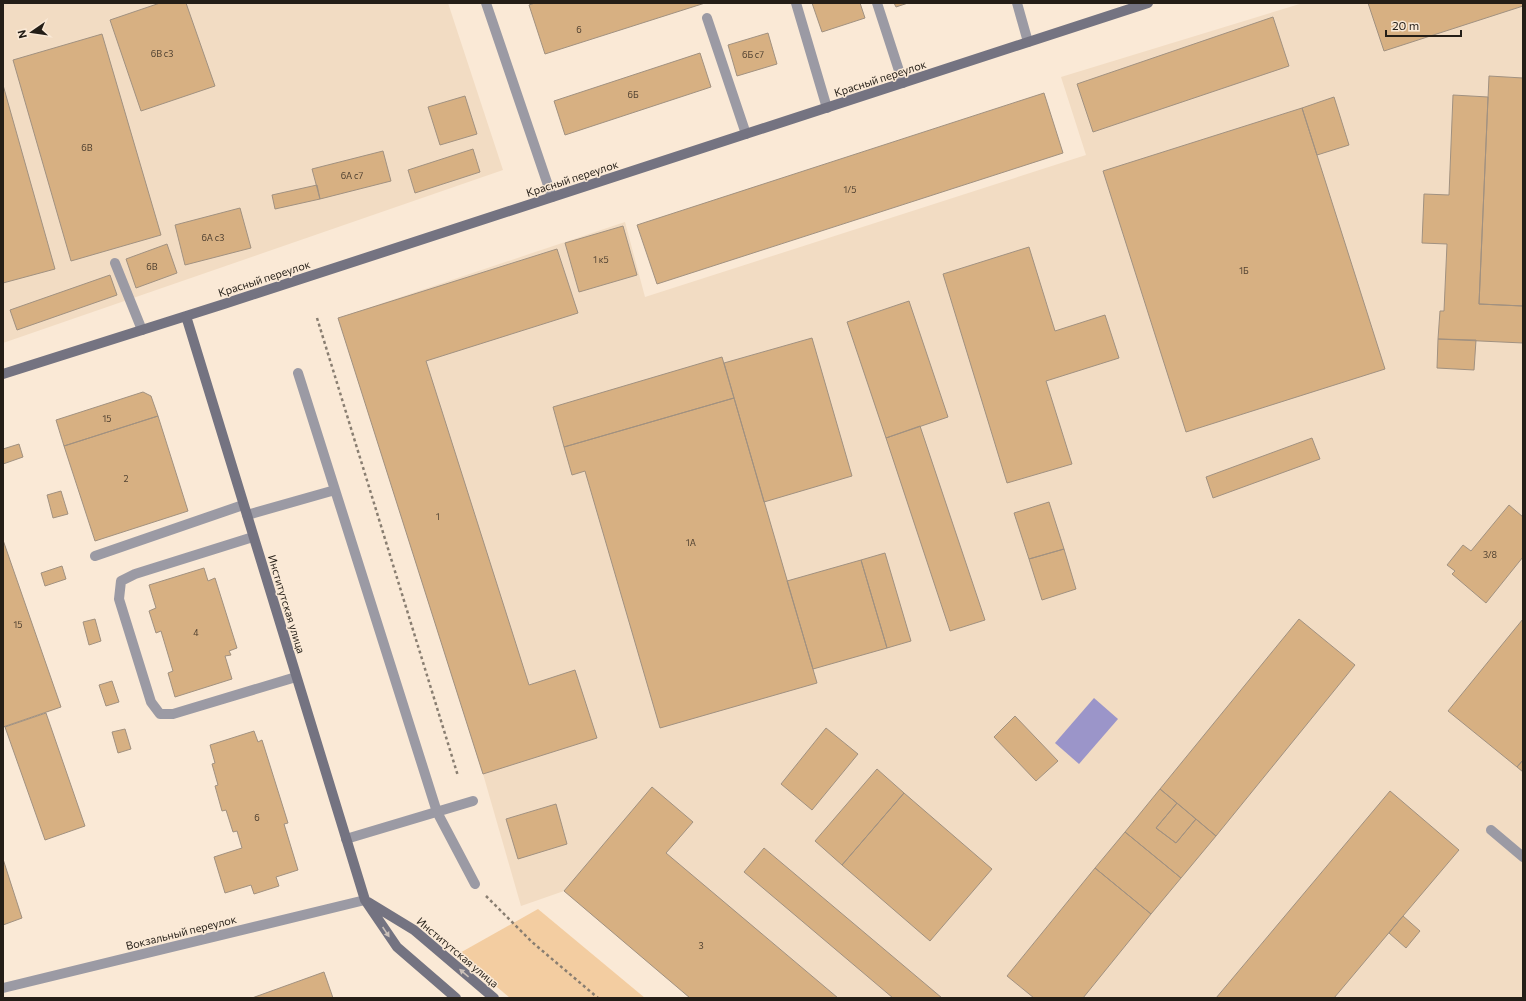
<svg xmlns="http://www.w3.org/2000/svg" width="1526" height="1001" viewBox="0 0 1526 1001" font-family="Commissioner,sans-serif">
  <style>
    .built { fill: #f2dcc3 }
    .green { fill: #f3cda1 }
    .water { fill: #9b95c9 }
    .building { fill: #d7b082; stroke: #a19180 }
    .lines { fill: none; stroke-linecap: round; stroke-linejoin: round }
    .path { stroke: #897e71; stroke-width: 2.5; stroke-dasharray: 3 3; stroke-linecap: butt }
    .lane { stroke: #9b9aa4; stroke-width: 10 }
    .street { stroke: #9b9aa4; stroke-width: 10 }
    .secondary { stroke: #747381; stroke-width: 10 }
    .oneway { fill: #cbc0b8 }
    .labels { text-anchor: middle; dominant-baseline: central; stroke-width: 3; stroke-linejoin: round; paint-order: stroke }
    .number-label { font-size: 9px; fill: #514232 }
    .street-label { font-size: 11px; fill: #241e17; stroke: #fae9d6 }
  </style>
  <rect width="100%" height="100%" fill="#fae9d6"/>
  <!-- built -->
  <path class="built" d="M 3,3 L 448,3 L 503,170 L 3,343 Z
    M 1303,3 L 1523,3 L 1523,998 L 690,998 L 564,891 L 521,906 L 483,774 L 338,318 L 625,222 L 645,297 L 1086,155 L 1061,77 Z"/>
  <!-- green -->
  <path class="green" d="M 538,909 L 645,998 L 510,998 L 458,954 Z"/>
  <!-- water -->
  <path class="water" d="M 1094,698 L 1118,719 L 1079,764 L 1055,743 Z"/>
  <!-- building -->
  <path class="building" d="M 160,3 L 186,3 L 215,86 L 141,111 L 110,20 Z
    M 535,3 L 705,3 L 545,54 L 529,5 Z
    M 812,3 L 860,3 L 865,18 L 822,32 Z
    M 894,3 L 908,3 L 896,7 Z
    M 1368,3 L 1523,3 L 1523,6 L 1384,51 Z
    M 1273,17 L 1289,66 L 1093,132 L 1077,84 Z
    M 768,33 L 777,64 L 737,76 L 728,45 Z
    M 102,34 L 161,235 L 71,261 L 13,60 Z
    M 700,53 L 711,87 L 565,135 L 554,101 Z
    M 1489,76 L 1523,78 L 1523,306 L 1479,304 Z
    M 3,85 L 55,269 L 3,283 Z
    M 1044,93 L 1063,153 L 657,284 L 637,225 Z
    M 1453,95 L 1488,97 L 1479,304 L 1523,306 L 1523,343 L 1438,339 L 1440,311 L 1444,311 L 1447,244 L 1422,243 L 1424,194 L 1449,195 Z
    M 465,96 L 477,134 L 440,145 L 428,107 Z
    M 1334,97 L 1349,145 L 1317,155 L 1302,108 Z
    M 1302,108 L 1385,369 L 1186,432 L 1103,171 Z
    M 473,149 L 480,172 L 415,193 L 408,170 Z
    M 383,151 L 391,181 L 320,199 L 312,169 Z
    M 317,185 L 320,199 L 275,209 L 272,195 Z
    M 240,208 L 251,248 L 185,265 L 175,225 Z
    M 623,226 L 637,275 L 579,292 L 565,243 Z
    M 167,244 L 177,273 L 136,288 L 126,259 Z
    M 1029,247 L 1055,331 L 1105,315 L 1119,358 L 1046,381 L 1072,464 L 1007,483 L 943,274 Z
    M 557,249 L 578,313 L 426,361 L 529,685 L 575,670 L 597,738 L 483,774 L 338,318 Z
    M 110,275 L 117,295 L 17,330 L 10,310 Z
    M 909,301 L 948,417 L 886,438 L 847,322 Z
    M 812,338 L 852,476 L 764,502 L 724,363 Z
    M 1438,339 L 1476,340 L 1474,370 L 1437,368 Z
    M 722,357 L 734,398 L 564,447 L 553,407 Z
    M 143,392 L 151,396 L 158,416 L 64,446 L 56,420 Z
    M 734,398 L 817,683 L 660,728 L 585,471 L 572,475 L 564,447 Z
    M 158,416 L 188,511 L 95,541 L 64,446 Z
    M 920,426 L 985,620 L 950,631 L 886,438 Z
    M 1312,438 L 1320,459 L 1213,498 L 1206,477 Z
    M 19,444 L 23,457 L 3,464 L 3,449 Z
    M 61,491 L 68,514 L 53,518 L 47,495 Z
    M 1049,502 L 1064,549 L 1029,559 L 1014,513 Z
    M 1509,505 L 1523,517 L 1523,557 L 1486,603 L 1452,574 L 1455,571 L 1447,565 L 1463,545 L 1471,551 Z
    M 3,540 L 61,707 L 3,727 Z
    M 1064,549 L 1076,589 L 1042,600 L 1029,559 Z
    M 885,553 L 911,641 L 887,648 L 861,560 Z
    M 861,560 L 887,648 L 813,669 L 787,581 Z
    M 62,566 L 66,579 L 45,586 L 41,573 Z
    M 204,568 L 208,581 L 215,578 L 237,648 L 229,651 L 231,655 L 225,656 L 232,679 L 175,697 L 168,673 L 173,671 L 161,631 L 156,633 L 149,611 L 156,608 L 149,585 Z
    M 95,619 L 101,641 L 89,645 L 83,622 Z
    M 1299,619 L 1355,665 L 1216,836 L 1160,789 Z
    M 1523,619 L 1523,760 L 1517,767 L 1448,711 Z
    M 112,681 L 119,702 L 106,706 L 99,685 Z
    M 46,713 L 85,826 L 45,840 L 5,727 Z
    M 1015,716 L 1058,761 L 1036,781 L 994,737 Z
    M 826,728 L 858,754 L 812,810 L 781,784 Z
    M 125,729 L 131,749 L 118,753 L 112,732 Z
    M 254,731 L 258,742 L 262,740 L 288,823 L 284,824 L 298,870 L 276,877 L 279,886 L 254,894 L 251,885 L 225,893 L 214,857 L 242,848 L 237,831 L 233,832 L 226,810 L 222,811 L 215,786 L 218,785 L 212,764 L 215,763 L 210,745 Z
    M 1523,760 L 1523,772 L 1517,767 Z
    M 877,769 L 904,793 L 842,865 L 815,841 Z
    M 652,787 L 693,822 L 666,853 L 838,998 L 690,998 L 564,891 Z
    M 1160,789 L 1177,803 L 1156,828 L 1176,843 L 1196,819 L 1216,836 L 1181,878 L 1125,832 Z
    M 1390,791 L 1459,850 L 1403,916 L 1334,998 L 1216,998 Z
    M 904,793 L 992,869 L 930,941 L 842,865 Z
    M 1177,803 L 1196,819 L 1176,843 L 1156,828 Z
    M 556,804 L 567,844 L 518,859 L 506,819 Z
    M 1125,832 L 1181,878 L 1151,914 L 1095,868 Z
    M 764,848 L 942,998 L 893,998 L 744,872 Z
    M 3,859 L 22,918 L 3,925 Z
    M 1095,868 L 1151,914 L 1083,998 L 1034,998 L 1007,976 Z
    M 1403,916 L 1420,931 L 1406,948 L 1389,933 Z
    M 324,972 L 333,998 L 252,998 Z"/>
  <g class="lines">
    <!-- path -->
    <path class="path" d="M 317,318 L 458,776
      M 486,896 L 532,942 L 598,998"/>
    <!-- lane -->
    <path class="lane" d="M 486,3 L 552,197
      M 796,3 L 827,108
      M 877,3 L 903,83
      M 1017,3 L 1028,42
      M 707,18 L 746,134
      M 115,263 L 142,330
      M 298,373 L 437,812 L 475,884
      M 247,515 L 335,490
      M 253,537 L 135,574 L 121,581 L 119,599 L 151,702 L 160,714 L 173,714 L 296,677
      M 95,556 L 243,505
      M 1491,830 L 1523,857
      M 346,839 L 473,801"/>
    <!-- street -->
    <path class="street" d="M 3,988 L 365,900"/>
    <!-- secondary -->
    <path class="secondary" d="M 186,316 L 365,900 L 397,947 L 456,998
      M 3,374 L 224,304 L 1148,3
      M 368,902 L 414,930 L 494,998"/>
  </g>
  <!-- one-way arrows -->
  <defs><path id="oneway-solid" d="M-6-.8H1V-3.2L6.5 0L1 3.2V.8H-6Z"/></defs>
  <g class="oneway">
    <use href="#oneway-solid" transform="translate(386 932) rotate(56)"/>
    <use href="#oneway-solid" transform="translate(464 973) rotate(-140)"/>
  </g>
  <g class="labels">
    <!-- number labels -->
    <g class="number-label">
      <text x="579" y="29">6</text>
      <text x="162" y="53">6В с3</text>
      <text x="753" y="54">6Б с7</text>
      <text x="633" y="94">6Б</text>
      <text x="87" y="147">6В</text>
      <text x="352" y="175">6А с7</text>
      <text x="850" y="189">1/5</text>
      <text x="213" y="237">6А с3</text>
      <text x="601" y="259">1 к5</text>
      <text x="152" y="266">6В</text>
      <text x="1244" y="270">1Б</text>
      <text x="107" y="418">15</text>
      <text x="126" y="478">2</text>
      <text x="438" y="516">1</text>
      <text x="691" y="542">1А</text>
      <text x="1490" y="554">3/8</text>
      <text x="18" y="624">15</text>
      <text x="196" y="632">4</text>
      <text x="257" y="817">6</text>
      <text x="701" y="945">3</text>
    </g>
    <!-- street labels -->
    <g class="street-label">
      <text transform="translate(880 78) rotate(-18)">Красный переулок</text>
      <text transform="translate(572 178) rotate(-18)">Красный переулок</text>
      <text transform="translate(264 278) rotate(-18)">Красный переулок</text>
      <text transform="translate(287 604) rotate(73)">Институтская улица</text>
      <text transform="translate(181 932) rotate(-14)">Вокзальный переулок</text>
      <text transform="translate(458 952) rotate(40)">Институтская улица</text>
    </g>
  </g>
  <!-- border -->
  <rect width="1526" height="1001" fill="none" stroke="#241e17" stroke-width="8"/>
  <!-- north arrow -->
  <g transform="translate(32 32) rotate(257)" stroke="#fae9d6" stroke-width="3" paint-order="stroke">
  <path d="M0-3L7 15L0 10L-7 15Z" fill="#241e17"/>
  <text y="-6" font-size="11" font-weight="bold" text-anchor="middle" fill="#241e17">N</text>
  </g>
  <!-- scale -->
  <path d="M1386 30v6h75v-6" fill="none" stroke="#241e17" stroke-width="2"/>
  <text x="1392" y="30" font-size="12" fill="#241e17" stroke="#fae9d6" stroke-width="3" paint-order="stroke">20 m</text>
</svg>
